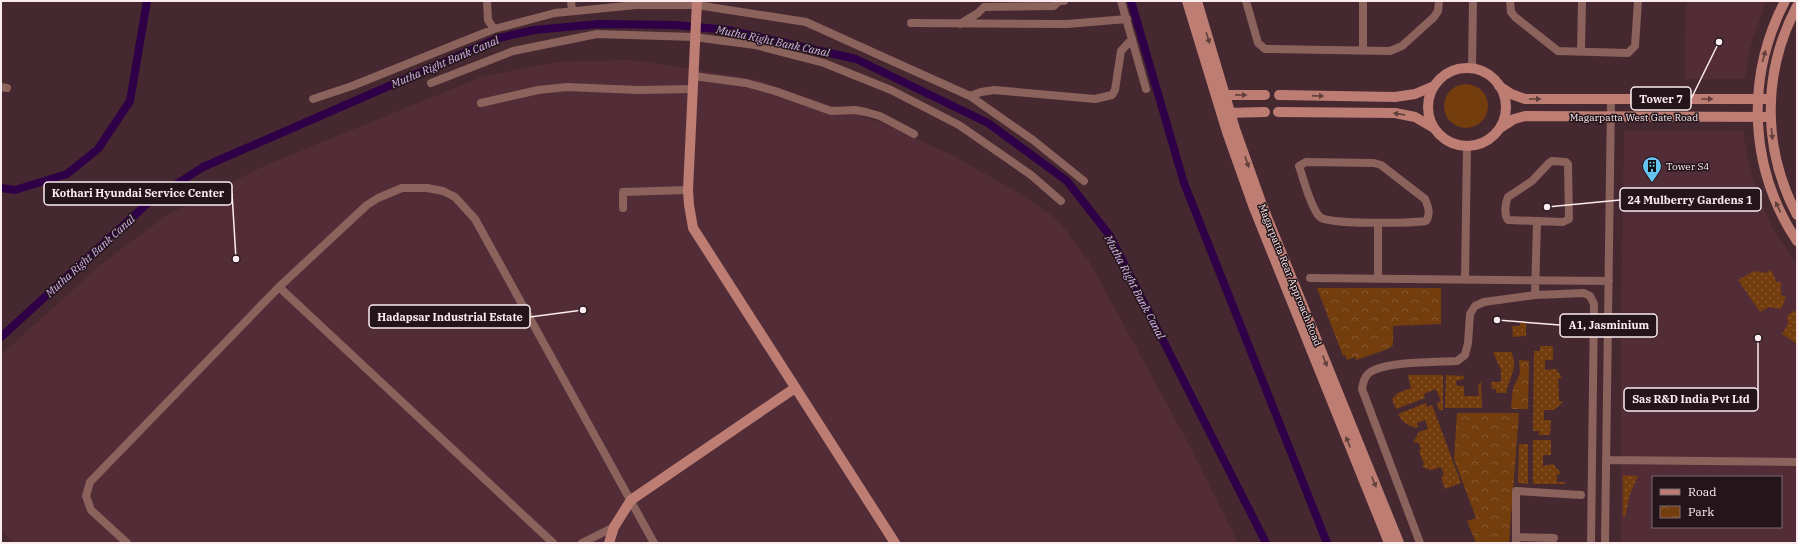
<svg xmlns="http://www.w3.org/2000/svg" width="1798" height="544" viewBox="0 0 1798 544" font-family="'IBM Plex Serif',serif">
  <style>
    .built { fill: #522d37; fill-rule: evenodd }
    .grass { fill: url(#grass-dots) }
    .park { fill: url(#park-crowns) }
    .garden { fill: #733d0e }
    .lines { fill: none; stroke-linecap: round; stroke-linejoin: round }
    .canal { stroke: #2f0048; stroke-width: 8 }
    .street { stroke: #8b625c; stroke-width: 8 }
    .secondary { stroke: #bd7d73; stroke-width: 10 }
    .oneway { fill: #613f3d }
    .labels { text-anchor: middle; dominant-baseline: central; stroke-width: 3; stroke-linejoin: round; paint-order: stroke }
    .street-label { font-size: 10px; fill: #fcecf0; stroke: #231519 }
    .poi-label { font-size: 10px; fill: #fcecf0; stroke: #231519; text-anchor: start }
    .water-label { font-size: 11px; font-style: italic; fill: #d6b5f1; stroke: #231519 }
    .leader { fill: none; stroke: #fcecf0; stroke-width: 1.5 }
    .callout-dot { fill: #fcecf0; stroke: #231519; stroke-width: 1.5 }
    .callout { fill: #231519; stroke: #fcecf0; stroke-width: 1.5 }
    .callout-label { font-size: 11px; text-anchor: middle; font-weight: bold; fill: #fcecf0 }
  </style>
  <defs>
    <pattern id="grass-dots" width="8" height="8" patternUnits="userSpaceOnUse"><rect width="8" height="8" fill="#733d0e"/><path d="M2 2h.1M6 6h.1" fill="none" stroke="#885931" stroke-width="1.8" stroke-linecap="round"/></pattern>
    <pattern id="park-crowns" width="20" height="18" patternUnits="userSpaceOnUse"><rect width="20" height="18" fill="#733d0e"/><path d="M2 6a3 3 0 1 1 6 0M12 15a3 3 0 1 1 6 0" fill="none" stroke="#885931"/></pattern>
  </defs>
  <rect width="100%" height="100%" fill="#452830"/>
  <!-- built -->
  <path class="built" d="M 1686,1 L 1766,1 L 1750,47 L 1745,77 L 1741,79 L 1685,79 Z
    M 632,60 L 755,79 L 882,123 L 954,156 L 1022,195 L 1058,220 L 1089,261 L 1187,441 L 1238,543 L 15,543 L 1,529 L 1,355 L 100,265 L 167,215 L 266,165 L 484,76 L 557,62 Z
    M 1624,130 L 1743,131 L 1750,170 L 1759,199 L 1772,227 L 1797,264 L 1797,543 L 1621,543 L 1621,323 ZM 1653,477 L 1781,477 L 1781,527 L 1653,527 Z"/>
  <!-- grass -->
  <path class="grass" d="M 1770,270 L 1774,275 L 1776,282 L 1781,282 L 1781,295 L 1786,297 L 1781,309 L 1769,307 L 1760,312 L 1738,280 L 1754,271 L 1766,273 Z
    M 1797,310 L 1797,344 L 1782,334 L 1788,324 L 1787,316 L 1792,312 Z
    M 1526,322 L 1526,336 L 1513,337 L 1512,326 L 1520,326 L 1520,323 Z
    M 1540,346 L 1553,346 L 1553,360 L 1545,360 L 1545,370 L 1556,369 L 1562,378 L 1558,379 L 1559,401 L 1563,402 L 1554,410 L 1544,410 L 1544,420 L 1551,420 L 1550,435 L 1539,435 L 1539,431 L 1533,431 L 1534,351 L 1540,351 Z
    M 1493,352 L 1511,352 C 1519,366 1509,379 1506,393 L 1497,393 L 1496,389 L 1492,389 L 1491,382 L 1501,382 L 1501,370 Z
    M 1408,375 L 1443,375 L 1443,410 L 1439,410 L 1437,403 L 1441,401 L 1436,389 L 1424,394 L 1425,398 L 1396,409 L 1392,399 L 1398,393 L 1411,388 Z
    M 1446,375 L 1464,376 L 1464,379 L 1456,381 L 1457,386 L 1464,386 L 1464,396 L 1479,396 L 1478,385 L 1481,382 L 1482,408 L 1445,408 Z
    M 1426,403 L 1427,407 L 1432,405 L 1461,483 L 1445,489 L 1441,477 L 1444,475 L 1441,467 L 1432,470 L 1422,467 L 1424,464 L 1419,451 L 1421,449 L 1418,442 L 1414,443 L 1414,441 L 1419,432 L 1428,429 L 1425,420 L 1417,423 L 1418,427 L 1416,428 C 1407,424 1403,424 1398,414 Z
    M 1533,440 L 1551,440 L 1551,455 L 1543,455 L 1543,466 L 1553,464 L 1560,472 L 1560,474 L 1557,474 L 1557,482 L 1565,482 L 1565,484 L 1533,484 Z
    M 1519,444 L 1528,444 L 1528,484 L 1518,483 Z
    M 1623,475 L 1638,476 L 1630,494 L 1625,517 L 1623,517 Z"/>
  <!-- park -->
  <path class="park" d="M 1317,288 L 1441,288 L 1441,324 L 1393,326 L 1393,345 L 1388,349 L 1356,360 L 1355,357 L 1347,360 L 1345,355 L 1343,356 Z
    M 1519,360 L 1529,361 L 1528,409 L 1511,409 L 1513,388 L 1520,373 Z
    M 1457,413 L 1519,413 L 1509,543 L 1476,543 L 1467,521 L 1476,518 L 1454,459 Z"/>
  <!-- garden -->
  <path class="garden" d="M1444 106a22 22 0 1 1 44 0a22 22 0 1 1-44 0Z"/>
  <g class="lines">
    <!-- canal -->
    <path class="canal" d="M 1131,1 L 1184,183 L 1327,543
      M 1,188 L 15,190 L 67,174 L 98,149 L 130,101 L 147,1
      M 1,337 L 149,202 L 203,167 L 499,38 L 534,30 L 599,24 L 675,25 L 728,30 L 856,59 L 988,123 L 1067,181 L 1110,236 L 1266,543"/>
    <!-- street -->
    <path class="street" d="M 487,1 L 488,20 L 494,29
      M 571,1 L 572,11
      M 1121,1 L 1146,89
      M 1246,1 L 1258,43 L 1265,49 L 1390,51 L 1402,46 L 1434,17 L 1438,11 L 1439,1
      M 1510,1 L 1511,12 L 1515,17 L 1558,51 L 1628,53 L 1635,46 L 1638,1
      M 911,23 L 1067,24 L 1127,19
      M 960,24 L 978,13 L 984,7 L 1054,6 L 1059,1 L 1064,1
      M 1363,50 L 1363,1
      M 1581,51 L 1582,1
      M 1472,69 L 1473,1
      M 693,76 L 746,83 L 775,91 L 831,111 L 855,110 L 866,112 L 880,116 L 914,134
      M 431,83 L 513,51 L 597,34 L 694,37 L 755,45 L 824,63 L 891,90 L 959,125 L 1031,175 L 1061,201
      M 1,87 L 7,88
      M 970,96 L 981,92 L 994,90 L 1095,99 L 1112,95 L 1115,90 L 1121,51 L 1132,39
      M 313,99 L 352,86 L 494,29 L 555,13 L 636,5 L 697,5 L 806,22 L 901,65 L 970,96 L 1033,140 L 1084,181
      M 481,103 L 538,90 L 567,87 L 638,90 L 693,89
      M 1552,161 L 1566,162 L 1568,164 L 1569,219 L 1563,222 L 1508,220 C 1504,215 1505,203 1508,197 L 1532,181 L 1549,163 Z
      M 1306,162 L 1374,163 L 1381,165 L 1425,199 C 1428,206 1431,214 1426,221 C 1412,223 1327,225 1320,217 C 1313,211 1304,182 1301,172 L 1299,166 Z
      M 623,208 L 623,192 L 688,190
      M 1310,278 L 1609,281
      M 1378,279 L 1378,223
      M 1465,280 L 1467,146
      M 279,287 L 553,543
      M 1535,295 L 1537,222
      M 1606,460 L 1797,462
      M 1516,537 L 1554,538
      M 127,543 L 91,510 L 86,496 L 90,482 L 279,287 L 367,205 L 378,198 L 402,188 L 427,188 L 443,191 L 455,197 L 475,219 L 654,543
      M 582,543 L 614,527
      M 1420,543 L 1362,389 C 1363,383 1364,377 1369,373 C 1384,361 1438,362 1457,361 L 1465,355 L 1468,343 L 1470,314 L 1475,306 L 1484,302 L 1535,295 L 1584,293 L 1590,296 L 1594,304 L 1591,543
      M 1516,543 L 1516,491 L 1581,495
      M 1605,543 L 1611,99"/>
    <!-- secondary -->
    <path class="secondary" d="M 697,1 L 688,190 L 689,205 L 693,228 L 895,543
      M 1187,1 L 1227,132 L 1254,208 L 1389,543
      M 1197,1 L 1235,129 L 1262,205 L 1399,543
      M 1785,1 C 1745,78 1749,169 1797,241
      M 1797,6 C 1762,72 1762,149 1797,215
      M1428 107a39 39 0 1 1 78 0a39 39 0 1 1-78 0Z
      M 1499,86 L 1511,94 L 1525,99 L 1771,99
      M 1220,95 L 1265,95
      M 1279,95 L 1395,97 L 1415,94 L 1434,86
      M 1278,112 L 1395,113 L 1415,117 L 1434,128
      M 1225,113 L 1265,112
      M 1500,128 L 1514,119 L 1525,116 L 1770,117
      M 609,543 L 614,527 L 631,500 L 795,388"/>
  </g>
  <!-- one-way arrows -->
  <defs><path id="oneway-solid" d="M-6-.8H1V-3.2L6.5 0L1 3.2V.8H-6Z"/></defs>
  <g class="oneway">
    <use href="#oneway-solid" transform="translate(1208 38) rotate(73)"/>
    <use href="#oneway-solid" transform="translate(1764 56) rotate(-76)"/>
    <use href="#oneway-solid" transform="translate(1241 95) rotate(1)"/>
    <use href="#oneway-solid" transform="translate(1318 96) rotate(1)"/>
    <use href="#oneway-solid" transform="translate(1535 99)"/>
    <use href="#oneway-solid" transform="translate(1707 99)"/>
    <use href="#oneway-solid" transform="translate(1399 114) rotate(-172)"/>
    <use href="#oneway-solid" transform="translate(1772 134) rotate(84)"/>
    <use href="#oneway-solid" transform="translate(1247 162) rotate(71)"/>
    <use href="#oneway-solid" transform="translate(1778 207) rotate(-115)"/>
    <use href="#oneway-solid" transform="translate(1325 361) rotate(68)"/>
    <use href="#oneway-solid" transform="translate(1348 442) rotate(-112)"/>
    <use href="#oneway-solid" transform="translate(1374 482) rotate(68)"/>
  </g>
  <!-- icons -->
  <defs>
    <symbol id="building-pin" viewBox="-11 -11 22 30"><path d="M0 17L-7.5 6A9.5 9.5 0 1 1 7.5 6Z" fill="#66c4ef" stroke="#231519"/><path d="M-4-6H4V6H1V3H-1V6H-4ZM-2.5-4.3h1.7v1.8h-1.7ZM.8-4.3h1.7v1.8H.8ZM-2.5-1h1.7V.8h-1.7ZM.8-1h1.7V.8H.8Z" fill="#111"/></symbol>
  </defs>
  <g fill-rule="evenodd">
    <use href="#building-pin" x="1641" y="155" width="22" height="30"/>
  </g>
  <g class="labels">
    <!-- street labels -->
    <g class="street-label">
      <text x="1634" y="117">Magarpatta West Gate Road</text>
      <text transform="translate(1290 275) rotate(68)">Magarpatta Rear Approach Road</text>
    </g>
    <!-- poi labels -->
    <g class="poi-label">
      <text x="1666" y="166">Tower S4</text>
    </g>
    <!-- water labels -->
    <g class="water-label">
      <text transform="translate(773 41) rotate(12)">Mutha Right Bank Canal</text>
      <text transform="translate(445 62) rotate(-23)">Mutha Right Bank Canal</text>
      <text transform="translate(90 256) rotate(-42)">Mutha Right Bank Canal</text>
      <text transform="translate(1135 287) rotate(62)">Mutha Right Bank Canal</text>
    </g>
  </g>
  <!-- callouts -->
  <path class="leader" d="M1719 42L1691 99M236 259L232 193M1547 207L1620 200M583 310L530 317M1497 320L1560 325M1758 338L1758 400"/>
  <g class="callout-dot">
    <circle cx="1719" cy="42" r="4"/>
    <circle cx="236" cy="259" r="4"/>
    <circle cx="1547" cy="207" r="4"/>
    <circle cx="583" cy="310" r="4"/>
    <circle cx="1497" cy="320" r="4"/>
    <circle cx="1758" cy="338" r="4"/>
  </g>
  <g class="callout">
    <rect x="1631" y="87" width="60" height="23" rx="4"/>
    <rect x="44" y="182" width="188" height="23" rx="4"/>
    <rect x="1620" y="188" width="141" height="23" rx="4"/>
    <rect x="369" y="305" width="161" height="23" rx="4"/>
    <rect x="1560" y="314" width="97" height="23" rx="4"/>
    <rect x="1624" y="388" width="134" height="23" rx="4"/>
  </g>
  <g class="callout-label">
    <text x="1661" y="103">Tower 7</text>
    <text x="138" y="197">Kothari Hyundai Service Center</text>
    <text x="1690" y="204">24 Mulberry Gardens 1</text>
    <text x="450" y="321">Hadapsar Industrial Estate</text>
    <text x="1609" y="329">A1, Jasminium</text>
    <text x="1691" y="403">Sas R&amp;D India Pvt Ltd</text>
  </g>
  <!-- border -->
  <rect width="1798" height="544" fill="none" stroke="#fcecf0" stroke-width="4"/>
  <!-- legend -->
  <rect x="1652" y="476" width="130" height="52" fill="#231519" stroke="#7a6b6f"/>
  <rect x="1660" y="489" width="20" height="6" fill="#bd7d73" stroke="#7a6b6f"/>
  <text x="1688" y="496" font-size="12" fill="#fcecf0">Road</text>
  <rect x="1660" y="506" width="20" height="12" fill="url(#park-crowns)" stroke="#7a6b6f"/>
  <text x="1688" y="516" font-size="12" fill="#fcecf0">Park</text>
</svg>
